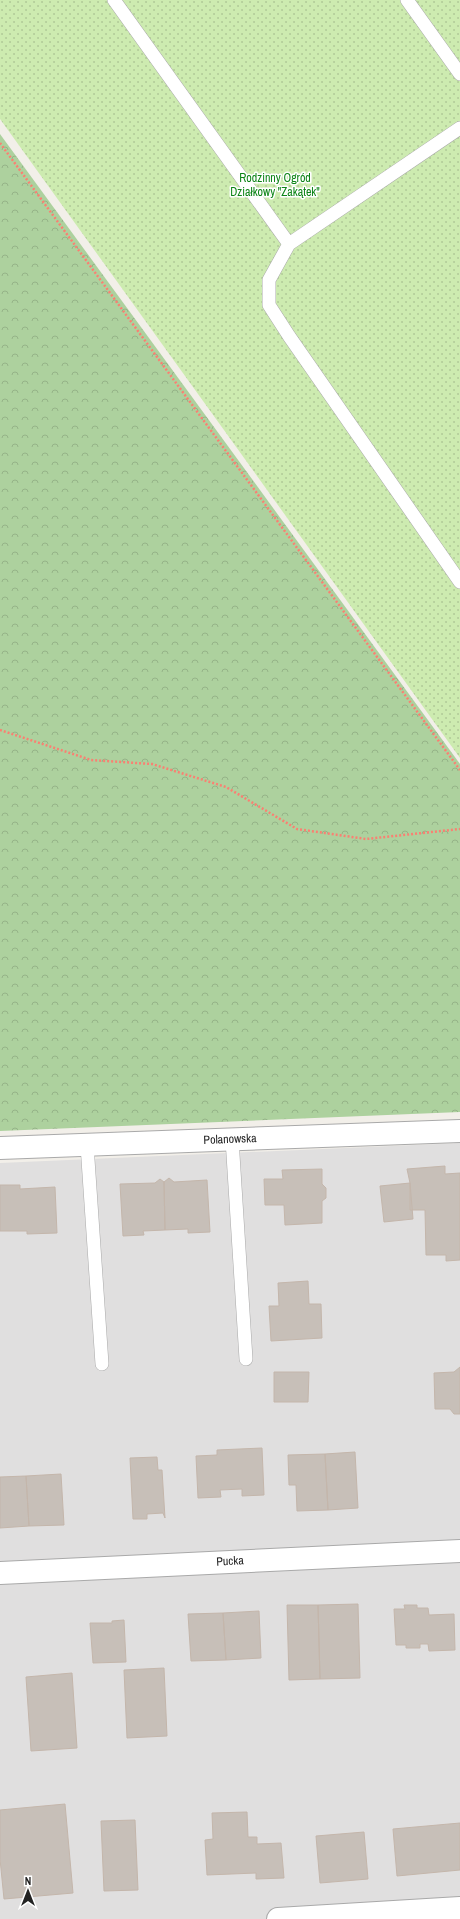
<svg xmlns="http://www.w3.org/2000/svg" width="460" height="1919" viewBox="0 0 460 1919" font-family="'Archivo Narrow',sans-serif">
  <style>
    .residential { fill: #e0dfdf }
    .forest { fill: url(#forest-crowns) }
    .garden { fill: url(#garden-dots) }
    .building { fill: #c7bfb8; stroke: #c4b6ab }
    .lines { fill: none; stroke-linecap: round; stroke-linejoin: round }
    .service-casing { stroke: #a9a9a9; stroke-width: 14 }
    .minor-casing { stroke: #a9a9a9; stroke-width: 24 }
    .path { stroke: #fa8072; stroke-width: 2.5; stroke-dasharray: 2 2; stroke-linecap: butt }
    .service { stroke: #fff; stroke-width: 13 }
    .minor { stroke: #fff; stroke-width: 22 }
    .labels { text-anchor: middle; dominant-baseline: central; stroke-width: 3; stroke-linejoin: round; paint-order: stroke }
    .park-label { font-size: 12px; fill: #0c8416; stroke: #fff }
    .street-label { font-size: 12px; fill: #222; stroke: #fff }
  </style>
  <defs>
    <pattern id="forest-crowns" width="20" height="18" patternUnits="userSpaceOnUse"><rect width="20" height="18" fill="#add19e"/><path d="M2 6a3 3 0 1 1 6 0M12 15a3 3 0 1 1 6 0" fill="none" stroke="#95b388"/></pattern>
    <pattern id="garden-dots" width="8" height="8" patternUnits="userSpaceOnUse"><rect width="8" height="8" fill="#cdebb0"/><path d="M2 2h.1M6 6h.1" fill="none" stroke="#b0c997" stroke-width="1.8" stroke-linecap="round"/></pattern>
  </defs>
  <rect width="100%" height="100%" fill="#f2efe9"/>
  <!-- residential -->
  <path class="residential" d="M 460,1143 L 460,1919 L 0,1919 L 0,1163 Z"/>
  <!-- forest -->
  <path class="forest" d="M 0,134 L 460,764 L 460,1112 L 0,1131 Z"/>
  <!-- garden -->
  <path class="garden" d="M 0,0 L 460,0 L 460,758 L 0,119 Z"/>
  <!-- building -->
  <path class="building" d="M 445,1166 L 445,1174 L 460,1173 L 460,1260 L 446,1261 L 446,1255 L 426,1255 L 425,1210 L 410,1210 L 410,1183 L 407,1169 Z
    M 322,1169 L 322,1184 L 326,1188 L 326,1198 L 322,1201 L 322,1223 L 285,1225 L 284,1205 L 265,1205 L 264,1179 L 283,1179 L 282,1170 Z
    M 169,1178 L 174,1182 L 207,1180 L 210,1232 L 188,1233 L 188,1229 L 165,1230 L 164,1182 Z
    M 160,1179 L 164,1182 L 165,1230 L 143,1231 L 144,1235 L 123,1236 L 120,1184 L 155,1183 Z
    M 410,1183 L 413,1219 L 384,1222 L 380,1186 Z
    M 0,1185 L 20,1185 L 20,1189 L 55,1187 L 57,1233 L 27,1234 L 27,1231 L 0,1231 Z
    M 308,1281 L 309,1304 L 321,1304 L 322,1338 L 271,1341 L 269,1306 L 279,1306 L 278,1283 Z
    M 460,1367 L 460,1414 L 454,1414 L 450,1409 L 435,1409 L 434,1373 L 454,1372 Z
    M 274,1372 L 309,1372 L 308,1402 L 274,1402 Z
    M 262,1448 L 264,1495 L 242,1496 L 242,1489 L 220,1490 L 221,1497 L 198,1498 L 196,1456 L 217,1455 L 217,1450 Z
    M 355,1452 L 358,1508 L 328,1510 L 325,1454 Z
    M 325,1454 L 328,1510 L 297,1511 L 296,1485 L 289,1485 L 288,1455 Z
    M 157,1457 L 158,1470 L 162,1470 L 165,1518 L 163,1513 L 147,1514 L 147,1519 L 133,1519 L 130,1458 Z
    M 61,1474 L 64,1525 L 29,1526 L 26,1476 Z
    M 26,1476 L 29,1526 L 0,1528 L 0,1477 Z
    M 358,1604 L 360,1678 L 320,1679 L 318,1605 Z
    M 287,1605 L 318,1605 L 320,1679 L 289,1680 Z
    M 404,1605 L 417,1605 L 417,1608 L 428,1608 L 429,1615 L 454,1614 L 455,1650 L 429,1651 L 428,1644 L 420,1644 L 420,1648 L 406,1648 L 406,1645 L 396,1645 L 394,1609 L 405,1609 Z
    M 259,1611 L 261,1658 L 226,1660 L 223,1613 Z
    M 223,1613 L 226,1660 L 191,1661 L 188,1614 Z
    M 124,1620 L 126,1662 L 93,1663 L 90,1623 L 112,1623 L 112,1621 Z
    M 164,1668 L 167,1736 L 127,1738 L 124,1670 Z
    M 72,1673 L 77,1748 L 31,1751 L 26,1677 Z
    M 65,1804 L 73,1893 L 4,1899 L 0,1859 L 0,1810 Z
    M 247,1812 L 248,1837 L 257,1837 L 257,1844 L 281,1843 L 284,1878 L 256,1879 L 256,1873 L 207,1875 L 205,1840 L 213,1839 L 212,1813 Z
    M 135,1820 L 138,1890 L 104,1891 L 101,1821 Z
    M 460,1823 L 460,1870 L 397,1876 L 393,1829 Z
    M 364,1832 L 368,1879 L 320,1883 L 316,1836 Z"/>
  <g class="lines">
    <defs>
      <path id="service" d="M 114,0 L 289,244 L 269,280 L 269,305 L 289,336 L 460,582
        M 407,0 L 460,74
        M 289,244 L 460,128
        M 232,1139 L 246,1359
        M 87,1145 L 102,1364"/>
      <path id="minor" d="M 0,1148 L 460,1131
        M 0,1573 L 460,1551
        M 278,1919 L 460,1908"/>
    </defs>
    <!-- service casing -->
    <use href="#service" class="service-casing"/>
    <!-- minor casing -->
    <use href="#minor" class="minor-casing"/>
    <!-- path -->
    <path class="path" d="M 0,143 L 460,770
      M 0,730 L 91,760 L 152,764 L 226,787 L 297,829 L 366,839 L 460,829"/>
    <!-- service -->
    <use href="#service" class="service"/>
    <!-- minor -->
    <use href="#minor" class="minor"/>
  </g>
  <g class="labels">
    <!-- park labels -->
    <g class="park-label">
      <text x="275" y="178">Rodzinny Ogród<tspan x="275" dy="14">Działkowy "Zakątek"</tspan></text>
    </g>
    <!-- street labels -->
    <g class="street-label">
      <text transform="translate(230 1139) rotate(-2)">Polanowska</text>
      <text transform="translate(230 1561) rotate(-3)">Pucka</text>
    </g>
  </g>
  <!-- north arrow -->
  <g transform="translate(28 1891)" stroke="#ffffff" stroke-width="3" paint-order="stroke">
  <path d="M0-3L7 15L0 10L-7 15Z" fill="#222222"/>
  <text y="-6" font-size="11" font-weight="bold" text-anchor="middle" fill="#222222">N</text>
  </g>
</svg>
